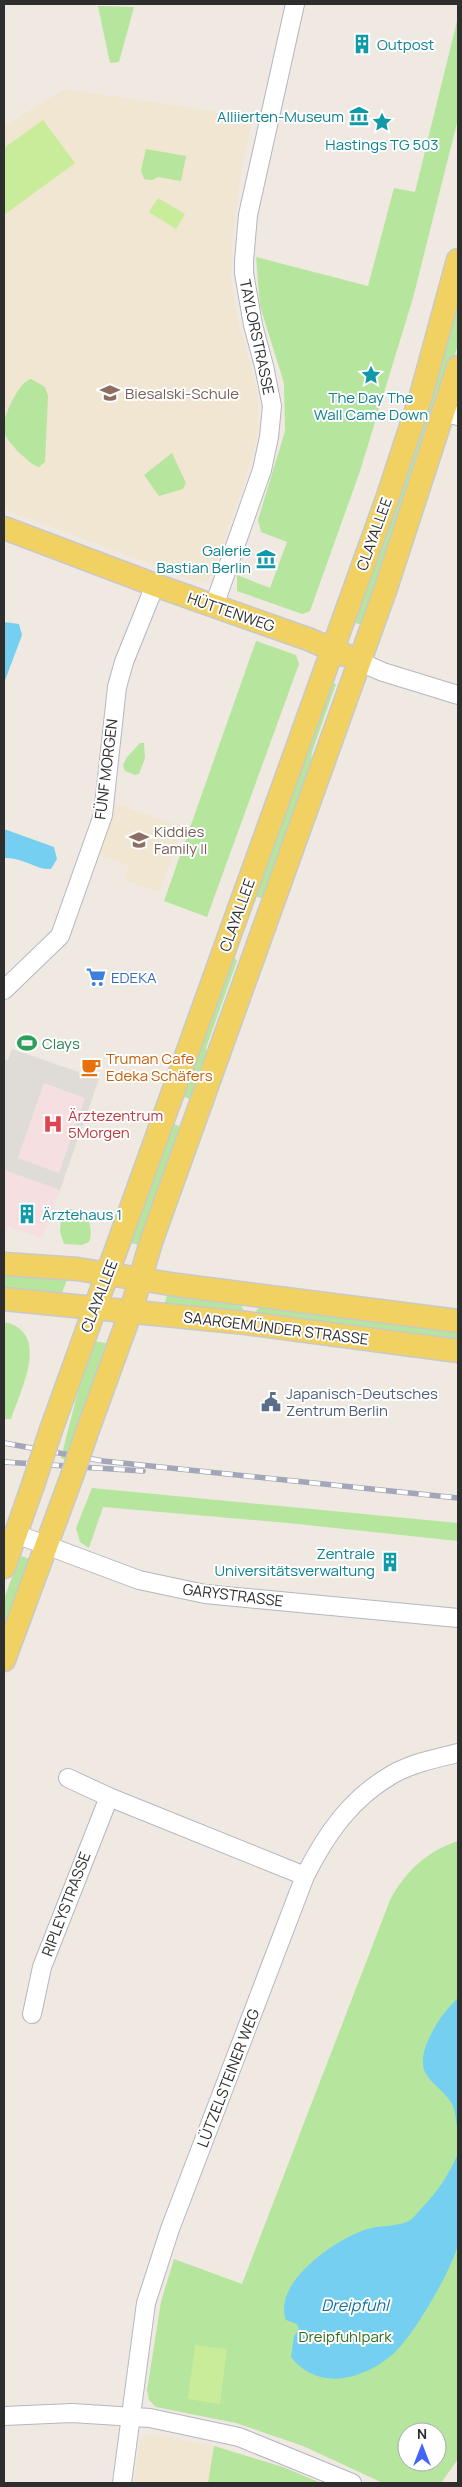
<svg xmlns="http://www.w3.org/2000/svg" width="462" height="2487" viewBox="0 0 462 2487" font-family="Manrope,sans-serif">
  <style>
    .education { fill: #f0e6d1 }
    .medical { fill: #f5dfe0 }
    .green { fill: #b6e59e; fill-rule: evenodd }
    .pitch { fill: #c9ec9a }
    .plaza { fill: #dfdcd8; fill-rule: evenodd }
    .water { fill: #75cff0 }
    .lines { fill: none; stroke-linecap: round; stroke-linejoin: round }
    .minor-casing { stroke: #b4b7c1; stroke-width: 20 }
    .major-casing { stroke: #c9c9c9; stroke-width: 25 }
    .minor { stroke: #fff; stroke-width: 18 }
    .major { stroke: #f2d163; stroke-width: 22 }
    .rail-casing { stroke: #a3a6b8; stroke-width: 5.5 }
    .rail { stroke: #fff; stroke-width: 4; stroke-dasharray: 11; stroke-linecap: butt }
    .major-bridge-casing { stroke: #c9c9c9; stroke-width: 25; stroke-linecap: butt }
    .major-bridge { stroke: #f2d163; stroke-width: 22 }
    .labels { text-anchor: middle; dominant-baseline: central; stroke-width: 4; stroke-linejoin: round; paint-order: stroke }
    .culture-label { font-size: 15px; fill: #0d838f; stroke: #fff; text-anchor: end }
    .street-label { font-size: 15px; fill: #2e2e2e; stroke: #fff }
    .education-label { font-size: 15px; fill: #785e54; stroke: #fff; text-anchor: start }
    .shop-label { font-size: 15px; fill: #366cbe; stroke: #fff; text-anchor: start }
    .leisure-label { font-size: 15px; fill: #27864d; stroke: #fff; text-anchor: start }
    .food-label { font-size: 15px; fill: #c56008; stroke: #fff; text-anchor: start }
    .health-label { font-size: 15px; fill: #be3a42; stroke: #fff; text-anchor: start }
    .service-label { font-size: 15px; fill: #4e5e75; stroke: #fff; text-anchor: start }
    .park-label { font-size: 15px; fill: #2c6e1b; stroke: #fff }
    .water-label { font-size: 16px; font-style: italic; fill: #0d6fa3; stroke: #fff }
  </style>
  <rect width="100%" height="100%" fill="#efe9e1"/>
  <!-- education -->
  <path class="education" d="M 64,89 L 253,117 L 242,167 L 232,240 L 231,279 L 237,317 L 257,390 L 259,414 L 257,438 L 243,487 L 210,579 L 201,583 L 4,509 L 4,127 Z
    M 111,802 L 183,827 L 159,892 L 124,880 L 129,865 L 95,854 Z
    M 147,2434 L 214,2446 L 208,2483 L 134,2483 L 139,2445 L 141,2439 Z"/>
  <!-- medical -->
  <path class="medical" d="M 44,1083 L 86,1098 L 59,1173 L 18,1159 Z
    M 4,1170 L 60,1190 L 42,1238 L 8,1226 L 4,1236 Z"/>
  <!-- green -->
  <path class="green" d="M 98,6 L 134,7 L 119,62 L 110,63 Z
    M 458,17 L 458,119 L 413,298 L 360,471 L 310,611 L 302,614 L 237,591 L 237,575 L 270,588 L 287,542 L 261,532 L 258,520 L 285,431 L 284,383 L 260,306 L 256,257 L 368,286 L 394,188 L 415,192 Z
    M 146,149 L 186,156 L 181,181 L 158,177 L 152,180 L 144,179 L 141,170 Z
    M 458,289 L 458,345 L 365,626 L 350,621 Z
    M 31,379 L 45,387 L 48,396 L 45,462 L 39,467 C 31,466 6,441 4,432 C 0,421 19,381 31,379 Z
    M 172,453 L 186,483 L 183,489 L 159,496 L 144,475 Z
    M 256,641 L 296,655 L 299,664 L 207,917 L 164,901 Z
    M 330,682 L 336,684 L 312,752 L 309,779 L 266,899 L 253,896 Z
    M 140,743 L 144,743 L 145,758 L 139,774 L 135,775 L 125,771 L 123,765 L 127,757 Z
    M 232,954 L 237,961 L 206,1048 L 208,1058 L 194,1101 L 182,1096 Z
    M 171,1123 L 184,1128 L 141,1245 L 129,1243 Z
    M 70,1209 C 88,1211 94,1227 89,1242 L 82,1245 L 64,1244 L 60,1232 L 61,1216 Z
    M 4,1274 L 68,1277 L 60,1298 L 4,1290 Z
    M 168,1293 L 240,1303 L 243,1309 L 243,1312 L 164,1304 Z
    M 259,1307 L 458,1330 L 458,1342 L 258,1315 L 256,1311 Z
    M 4,1322 C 52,1332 20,1391 11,1419 L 4,1419 Z
    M 93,1341 L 106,1343 L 66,1460 L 61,1458 C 71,1419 80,1380 93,1341 Z
    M 92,1488 L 458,1523 L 458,1541 L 288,1523 L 103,1507 L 89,1548 L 80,1542 L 76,1528 Z
    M 22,1556 L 29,1559 L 30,1563 L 4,1632 L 4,1599 L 18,1560 Z
    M 458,1841 L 458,2459 L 441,2483 L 383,2483 L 303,2446 L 236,2423 L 156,2407 L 149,2400 L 147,2390 L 161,2302 L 174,2259 L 242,2284 L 390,1900 C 405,1872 427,1851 458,1841 ZM 407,2432 L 437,2432 L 437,2462 L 407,2462 Z
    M 214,2446 L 283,2467 L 321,2483 L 208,2483 Z"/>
  <!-- pitch -->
  <path class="pitch" d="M 43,120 L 75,163 L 4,215 L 4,148 Z
    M 158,198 L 185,214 L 176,229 L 149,212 Z
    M 195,2345 L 227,2349 L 220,2404 L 188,2399 Z"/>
  <!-- plaza -->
  <path class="plaza" d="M 12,1049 L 99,1079 L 60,1190 L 4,1170 L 4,1059 L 8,1060 ZM 44,1083 L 85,1098 L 59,1173 L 18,1158 Z"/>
  <!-- water -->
  <path class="water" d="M 4,622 L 19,624 L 22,635 L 4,683 Z
    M 4,829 L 54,847 L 57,859 L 51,869 C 36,870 23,857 4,858 Z
    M 458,1998 L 458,2131 C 456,2123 456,2112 452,2104 C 446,2092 431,2084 425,2072 C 415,2051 443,2011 458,1998 Z
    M 458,2154 C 458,2176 458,2197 458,2219 C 458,2227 460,2238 458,2245 C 451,2271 414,2335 394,2353 C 364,2380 318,2392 291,2357 L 294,2336 L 299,2329 L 297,2324 L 286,2320 C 272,2283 334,2241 364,2230 C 378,2225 396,2227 409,2221 C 413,2219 417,2213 420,2210 C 439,2190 446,2179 458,2154 Z"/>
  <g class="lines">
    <defs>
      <path id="minor" d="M 445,413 L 458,416
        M 214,606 L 262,470 L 269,437 L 272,406 L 264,366 L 253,325 L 244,273 L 244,261 L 248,215 L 295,4
        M 360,662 L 383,672 L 458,695
        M 4,990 L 60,936 L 103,815 L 117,687 L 124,662 L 155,585
        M 16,1534 L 139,1580 L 205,1594 L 458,1618
        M 68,1778 L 109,1797 L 305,1876
        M 32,2014 L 42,1967 L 109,1797
        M 4,2416 L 72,2413 L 150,2418 L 239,2437 L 352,2483
        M 122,2483 L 146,2303 L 170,2229 L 305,1876 C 326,1834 351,1798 393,1774 C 413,1763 437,1758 458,1753"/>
      <path id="major" d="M 4,528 L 155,585 L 308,639 L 345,655
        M 4,1264 L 77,1269 L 177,1285 L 458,1321
        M 4,1299 L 246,1323 L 458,1351
        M 51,1430 L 388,496 L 420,399 L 458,260
        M 86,1435 L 131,1311 L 151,1242 L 386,588 L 458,367
        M 4,1567 L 33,1485
        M 4,1660 L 72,1476"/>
    </defs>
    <!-- minor casing -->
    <use href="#minor" class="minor-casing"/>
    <!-- major casing -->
    <use href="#major" class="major-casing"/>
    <!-- minor -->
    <use href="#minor" class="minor"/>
    <!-- major -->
    <use href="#major" class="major"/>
    <defs>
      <path id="rail" d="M 4,1443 L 103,1461 L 458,1498
        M 4,1462 L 143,1471"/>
    </defs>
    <!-- rail casing -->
    <use href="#rail" class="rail-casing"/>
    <!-- rail -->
    <use href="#rail" class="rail"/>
    <defs>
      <path id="major-bridge" d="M 72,1476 L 86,1435
        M 33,1485 L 51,1430"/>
    </defs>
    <!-- major-bridge casing -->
    <use href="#major-bridge" class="major-bridge-casing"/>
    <!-- major-bridge -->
    <use href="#major-bridge" class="major-bridge"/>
  </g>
  <!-- icons -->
  <defs>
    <symbol id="building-bare" viewBox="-9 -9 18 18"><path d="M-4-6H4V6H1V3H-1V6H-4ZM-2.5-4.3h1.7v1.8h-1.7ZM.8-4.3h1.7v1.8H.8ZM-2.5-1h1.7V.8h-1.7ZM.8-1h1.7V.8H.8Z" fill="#0f9aa8" stroke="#fff" stroke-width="2.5" paint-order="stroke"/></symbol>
    <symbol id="museum-bare" viewBox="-9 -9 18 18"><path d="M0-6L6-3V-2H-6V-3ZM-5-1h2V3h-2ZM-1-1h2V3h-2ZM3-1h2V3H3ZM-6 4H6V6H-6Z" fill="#0f9aa8" stroke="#fff" stroke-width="2.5" paint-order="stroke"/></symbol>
    <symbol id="sight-bare" viewBox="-9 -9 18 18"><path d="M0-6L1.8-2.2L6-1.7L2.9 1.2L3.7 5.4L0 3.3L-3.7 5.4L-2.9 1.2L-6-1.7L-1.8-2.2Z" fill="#0f9aa8" stroke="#fff" stroke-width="2.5" paint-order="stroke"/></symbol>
    <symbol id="school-bare" viewBox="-9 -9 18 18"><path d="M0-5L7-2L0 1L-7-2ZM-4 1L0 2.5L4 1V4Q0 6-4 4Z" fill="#8d6e63" stroke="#fff" stroke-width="2.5" paint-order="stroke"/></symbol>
    <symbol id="supermarket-bare" viewBox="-9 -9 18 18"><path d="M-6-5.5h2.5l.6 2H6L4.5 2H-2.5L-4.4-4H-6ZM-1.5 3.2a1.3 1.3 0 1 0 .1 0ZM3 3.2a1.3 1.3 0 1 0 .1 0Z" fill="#3f7fe0" stroke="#fff" stroke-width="2.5" paint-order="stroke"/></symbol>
    <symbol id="stadium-bare" viewBox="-9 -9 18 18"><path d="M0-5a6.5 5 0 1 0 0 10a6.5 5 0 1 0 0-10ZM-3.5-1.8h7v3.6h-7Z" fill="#2e9e5b" stroke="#fff" stroke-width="2.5" paint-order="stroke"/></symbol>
    <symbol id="cafe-bare" viewBox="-9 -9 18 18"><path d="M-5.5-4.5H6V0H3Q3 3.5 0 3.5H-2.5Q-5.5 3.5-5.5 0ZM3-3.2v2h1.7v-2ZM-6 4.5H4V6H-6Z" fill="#e8710a" stroke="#fff" stroke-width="2.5" paint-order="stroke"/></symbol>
    <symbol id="hospital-bare" viewBox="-9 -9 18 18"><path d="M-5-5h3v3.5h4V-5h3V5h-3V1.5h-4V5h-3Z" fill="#e0444e" stroke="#fff" stroke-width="2.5" paint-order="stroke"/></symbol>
    <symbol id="civic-bare" viewBox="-9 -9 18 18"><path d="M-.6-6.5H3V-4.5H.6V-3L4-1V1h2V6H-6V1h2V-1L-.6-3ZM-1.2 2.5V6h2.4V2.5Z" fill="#5c6f8a" stroke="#fff" stroke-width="2.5" paint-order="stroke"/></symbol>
  </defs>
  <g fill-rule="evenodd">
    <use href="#building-bare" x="348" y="30" width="28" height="28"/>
    <use href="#museum-bare" x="345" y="102" width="28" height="28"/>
    <use href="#sight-bare" x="368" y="108" width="28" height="28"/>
    <use href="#sight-bare" x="357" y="361" width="28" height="28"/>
    <use href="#school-bare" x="96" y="379" width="28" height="28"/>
    <use href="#museum-bare" x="252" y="545" width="28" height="28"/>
    <use href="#school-bare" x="125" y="826" width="28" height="28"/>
    <use href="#supermarket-bare" x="82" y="963" width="28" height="28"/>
    <use href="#stadium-bare" x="13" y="1029" width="28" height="28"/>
    <use href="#cafe-bare" x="77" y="1053" width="28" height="28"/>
    <use href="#hospital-bare" x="39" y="1110" width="28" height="28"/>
    <use href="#building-bare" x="13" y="1200" width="28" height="28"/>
    <use href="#civic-bare" x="257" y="1388" width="28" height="28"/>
    <use href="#building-bare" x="376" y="1548" width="28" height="28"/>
  </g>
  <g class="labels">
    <!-- culture labels -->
    <g class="culture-label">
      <text x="377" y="44" text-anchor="start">Outpost</text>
      <text x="344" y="116">Alliierten-Museum</text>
      <text x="382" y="144" text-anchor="middle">Hastings TG 503</text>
      <text x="371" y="397" text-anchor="middle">The Day The<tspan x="371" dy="17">Wall Came Down</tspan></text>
      <text x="251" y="550">Galerie<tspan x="251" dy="17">Bastian Berlin</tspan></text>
      <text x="42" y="1214" text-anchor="start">Ärztehaus 1</text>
      <text x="375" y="1553">Zentrale<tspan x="375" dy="17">Universitätsverwaltung</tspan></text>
    </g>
    <!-- street labels -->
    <g class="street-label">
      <text transform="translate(257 337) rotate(78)">TAYLORSTRASSE</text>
      <text transform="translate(374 534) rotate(-70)">CLAYALLEE</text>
      <text transform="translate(231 612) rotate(19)">HÜTTENWEG</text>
      <text transform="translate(106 769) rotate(-83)">FÜNF MORGEN</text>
      <text transform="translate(237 915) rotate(-70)">CLAYALLEE</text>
      <text transform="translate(99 1296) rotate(-69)">CLAYALLEE</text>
      <text transform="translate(276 1328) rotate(7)">SAARGEMÜNDER STRASSE</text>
      <text transform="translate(233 1595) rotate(7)">GARYSTRASSE</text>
      <text transform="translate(66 1904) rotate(-69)">RIPLEYSTRASSE</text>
      <text transform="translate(228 2078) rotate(-69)">LÜTZELSTEINER WEG</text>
    </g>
    <!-- education labels -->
    <g class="education-label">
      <text x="125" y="393">Biesalski-Schule</text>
      <text x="154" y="831">Kiddies<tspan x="154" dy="17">Family II</tspan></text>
    </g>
    <!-- shop labels -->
    <g class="shop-label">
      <text x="111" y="977">EDEKA</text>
    </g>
    <!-- leisure labels -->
    <g class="leisure-label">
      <text x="42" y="1043">Clays</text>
    </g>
    <!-- food labels -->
    <g class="food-label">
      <text x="106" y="1058">Truman Cafe<tspan x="106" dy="17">Edeka Schäfers</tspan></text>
    </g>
    <!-- health labels -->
    <g class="health-label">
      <text x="68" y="1115">Ärztezentrum<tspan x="68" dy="17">5Morgen</tspan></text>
    </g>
    <!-- service labels -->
    <g class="service-label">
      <text x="286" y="1393">Japanisch-Deutsches<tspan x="286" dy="17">Zentrum Berlin</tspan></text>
    </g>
    <!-- park labels -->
    <g class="park-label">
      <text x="345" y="2336">Dreipfuhlpark</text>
    </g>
    <!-- water labels -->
    <g class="water-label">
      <text x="355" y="2305">Dreipfuhl</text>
    </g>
  </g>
  <!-- border -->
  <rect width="462" height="2487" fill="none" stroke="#2e2e2e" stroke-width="10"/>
  <!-- north arrow -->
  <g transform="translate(422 2447)"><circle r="24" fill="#ffffff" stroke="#ababab"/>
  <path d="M0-4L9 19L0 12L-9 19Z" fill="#4264fb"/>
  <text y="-8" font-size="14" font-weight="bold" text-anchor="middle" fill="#2e2e2e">N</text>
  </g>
</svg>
